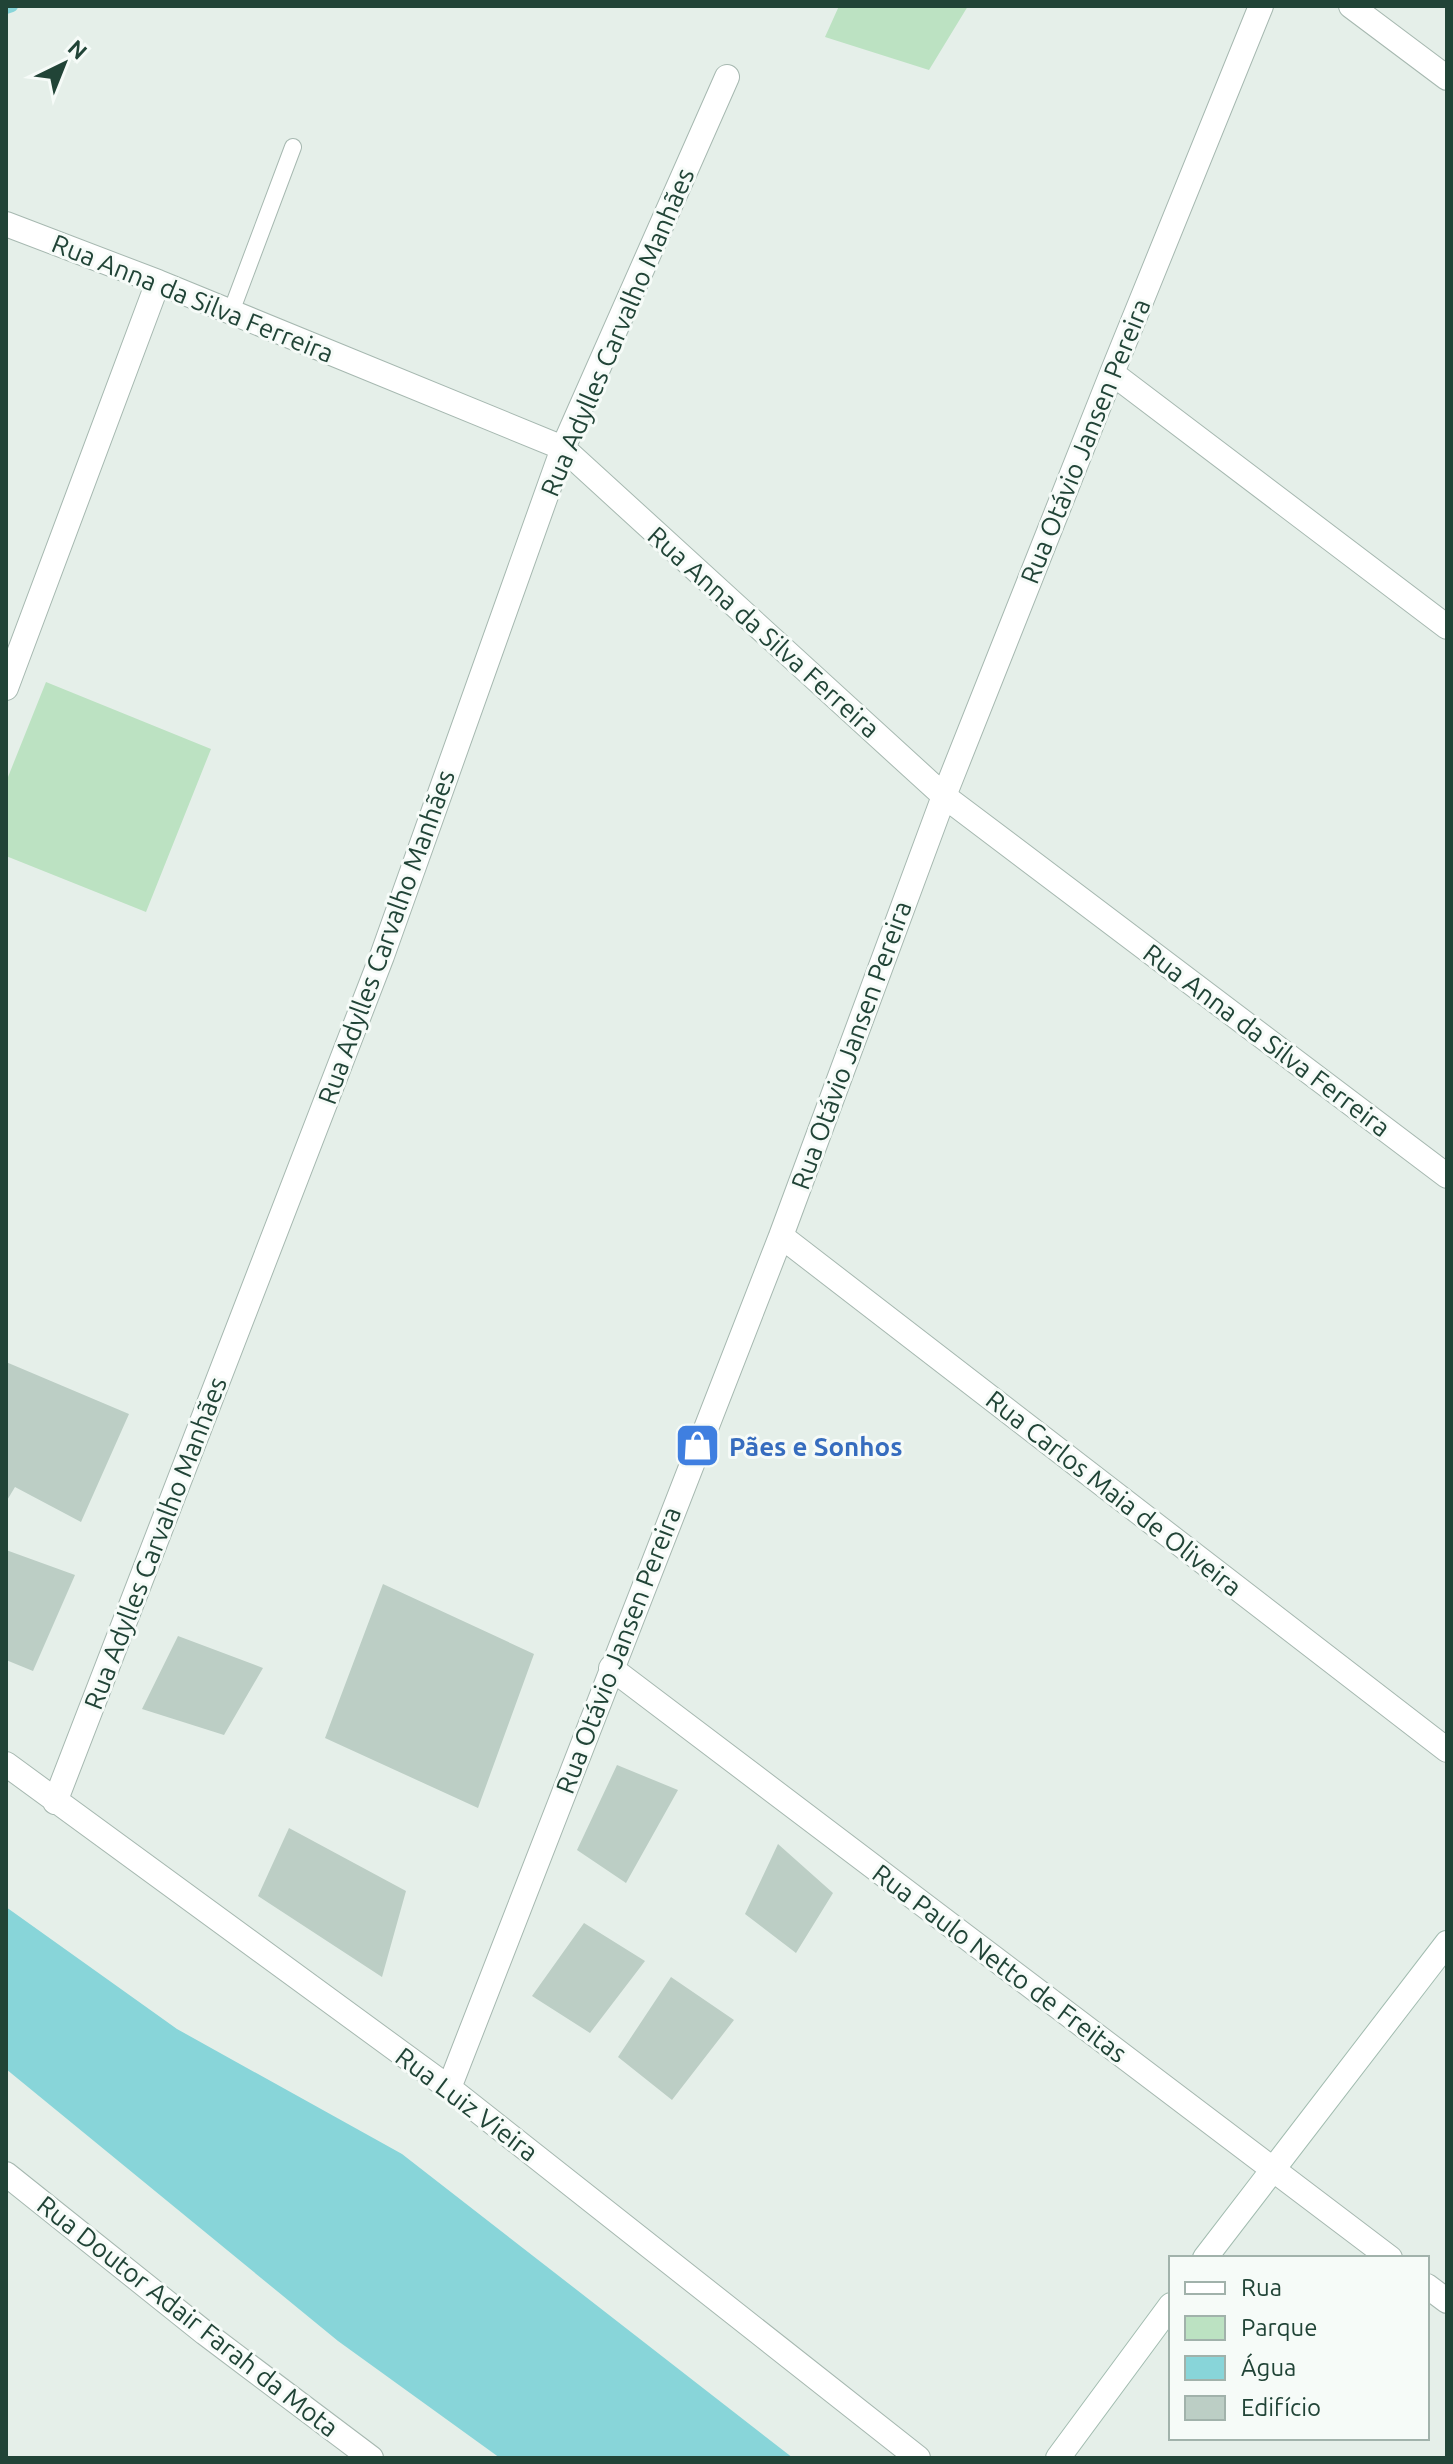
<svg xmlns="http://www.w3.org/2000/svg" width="1453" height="2464" viewBox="0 0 1453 2464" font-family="Ubuntu,sans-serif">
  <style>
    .green { fill: #bce2c2 }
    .water { fill: #88d5d9 }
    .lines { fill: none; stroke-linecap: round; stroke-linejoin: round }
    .stream { stroke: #88d5d9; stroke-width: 12 }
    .building { fill: #bccec5 }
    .lane-casing { stroke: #a6b8b0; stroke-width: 18 }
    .street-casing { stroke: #a6b8b0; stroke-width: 26 }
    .secondary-casing { stroke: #a2bcb0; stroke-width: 26 }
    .lane { stroke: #fff; stroke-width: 16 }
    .street { stroke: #fff; stroke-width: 24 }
    .secondary { stroke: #fff; stroke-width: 24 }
    .labels { text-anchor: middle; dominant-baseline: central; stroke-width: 6; stroke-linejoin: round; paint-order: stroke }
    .street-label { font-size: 26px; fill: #214437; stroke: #f6fbf8 }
    .shop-label { font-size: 26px; font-weight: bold; fill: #366cbe; stroke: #f6fbf8; text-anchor: start }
  </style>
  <rect width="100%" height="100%" fill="#e5efe9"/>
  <!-- green -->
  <path class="green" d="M 839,6 L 968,6 L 929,70 L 825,37 Z
    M 46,682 L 211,749 L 146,912 L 6,856 L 6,782 Z"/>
  <!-- water -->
  <path class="water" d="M 6,1907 L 177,2029 L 402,2154 L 793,2458 L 500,2458 L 338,2341 L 6,2069 Z"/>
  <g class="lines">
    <!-- stream -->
    <path class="stream" d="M 6,8 L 12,6"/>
  </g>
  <!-- building -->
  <path class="building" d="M 6,1362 L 129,1414 L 81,1522 L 15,1487 L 6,1502 Z
    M 6,1550 L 75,1575 L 33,1671 L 6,1660 Z
    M 383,1584 L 534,1654 L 478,1808 L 325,1738 Z
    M 178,1636 L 263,1668 L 224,1735 L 142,1709 Z
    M 617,1765 L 678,1790 L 626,1883 L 577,1850 Z
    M 289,1828 L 406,1891 L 382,1977 L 258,1896 Z
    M 778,1844 L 833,1893 L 796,1953 L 745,1914 Z
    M 584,1923 L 645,1961 L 590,2033 L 532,1996 Z
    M 671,1977 L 734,2020 L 672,2100 L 618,2057 Z"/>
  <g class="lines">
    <defs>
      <path id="lane" d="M 231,312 L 293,147"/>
      <path id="street" d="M 1351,6 L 1447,78
        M 6,224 L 158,282 L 563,448 L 944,796 L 1447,1176
        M 1112,373 L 1447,627
        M 6,688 L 158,282
        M 781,1236 L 1447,1750
        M 611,1668 L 1390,2258
        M 6,1764 L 449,2088 L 918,2458
        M 55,1802 L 382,956 L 563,448 L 727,77
        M 449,2088 L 781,1236 L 944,796 L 1112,373 L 1261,6
        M 6,2174 L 205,2333 L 371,2458
        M 1427,2286 L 1447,2301"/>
      <path id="secondary" d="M 1205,2258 L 1447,1943
        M 1058,2458 L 1171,2305"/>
    </defs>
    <!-- lane casing -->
    <use href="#lane" class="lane-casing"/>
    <!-- street casing -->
    <use href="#street" class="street-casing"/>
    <!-- secondary casing -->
    <use href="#secondary" class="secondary-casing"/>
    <!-- lane -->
    <use href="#lane" class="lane"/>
    <!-- street -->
    <use href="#street" class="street"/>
    <!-- secondary -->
    <use href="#secondary" class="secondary"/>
  </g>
  <!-- icons -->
  <defs>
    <symbol id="shop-square" viewBox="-11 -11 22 22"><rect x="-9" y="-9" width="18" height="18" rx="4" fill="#3f7fe0" stroke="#f6fbf8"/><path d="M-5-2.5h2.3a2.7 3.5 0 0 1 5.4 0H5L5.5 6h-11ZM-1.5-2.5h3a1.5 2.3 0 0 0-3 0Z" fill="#fff"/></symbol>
  </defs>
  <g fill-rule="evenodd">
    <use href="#shop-square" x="672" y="1420" width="51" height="51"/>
  </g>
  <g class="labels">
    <!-- street labels -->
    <g class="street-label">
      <text transform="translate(193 298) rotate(22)">Rua Anna da Silva Ferreira</text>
      <text transform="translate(617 332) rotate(-67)">Rua Adylles Carvalho Manhães</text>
      <text transform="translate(1085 441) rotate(-68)">Rua Otávio Jansen Pereira</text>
      <text transform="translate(764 632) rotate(42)">Rua Anna da Silva Ferreira</text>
      <text transform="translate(386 937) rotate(-70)">Rua Adylles Carvalho Manhães</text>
      <text transform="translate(1267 1040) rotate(37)">Rua Anna da Silva Ferreira</text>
      <text transform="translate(851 1045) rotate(-70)">Rua Otávio Jansen Pereira</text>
      <text transform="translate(1114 1493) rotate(38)">Rua Carlos Maia de Oliveira</text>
      <text transform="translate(155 1543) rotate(-69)">Rua Adylles Carvalho Manhães</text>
      <text transform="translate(618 1650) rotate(-69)">Rua Otávio Jansen Pereira</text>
      <text transform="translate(1000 1963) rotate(37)">Rua Paulo Netto de Freitas</text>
      <text transform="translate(467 2104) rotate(37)">Rua Luiz Vieira</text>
      <text transform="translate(188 2316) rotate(38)">Rua Doutor Adair Farah da Mota</text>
    </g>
    <!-- shop labels -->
    <g class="shop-label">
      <text x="729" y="1446">Pães e Sonhos</text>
    </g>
  </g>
  <!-- border -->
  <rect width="1453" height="2464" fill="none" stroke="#214437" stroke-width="16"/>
  <!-- legend -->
  <rect x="1169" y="2256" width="260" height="184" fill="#f6fbf8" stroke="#a1b2ab" stroke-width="2"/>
  <rect x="1185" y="2282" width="40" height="12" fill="#ffffff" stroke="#a1b2ab" stroke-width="2"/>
  <text x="1241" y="2296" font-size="24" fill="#214437">Rua</text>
  <rect x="1185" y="2316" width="40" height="24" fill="#bce2c2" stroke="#a1b2ab" stroke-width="2"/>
  <text x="1241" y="2336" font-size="24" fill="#214437">Parque</text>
  <rect x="1185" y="2356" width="40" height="24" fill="#88d5d9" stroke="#a1b2ab" stroke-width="2"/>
  <text x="1241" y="2376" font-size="24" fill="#214437">Água</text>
  <rect x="1185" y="2396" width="40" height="24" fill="#bccec5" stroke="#a1b2ab" stroke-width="2"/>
  <text x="1241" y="2416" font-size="24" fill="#214437">Edifício</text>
  <!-- north arrow -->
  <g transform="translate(64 64) rotate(43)" stroke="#f6fbf8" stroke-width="6" paint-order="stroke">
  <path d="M0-6L14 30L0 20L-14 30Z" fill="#214437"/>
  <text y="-12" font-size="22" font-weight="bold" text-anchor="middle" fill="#214437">N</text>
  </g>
</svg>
